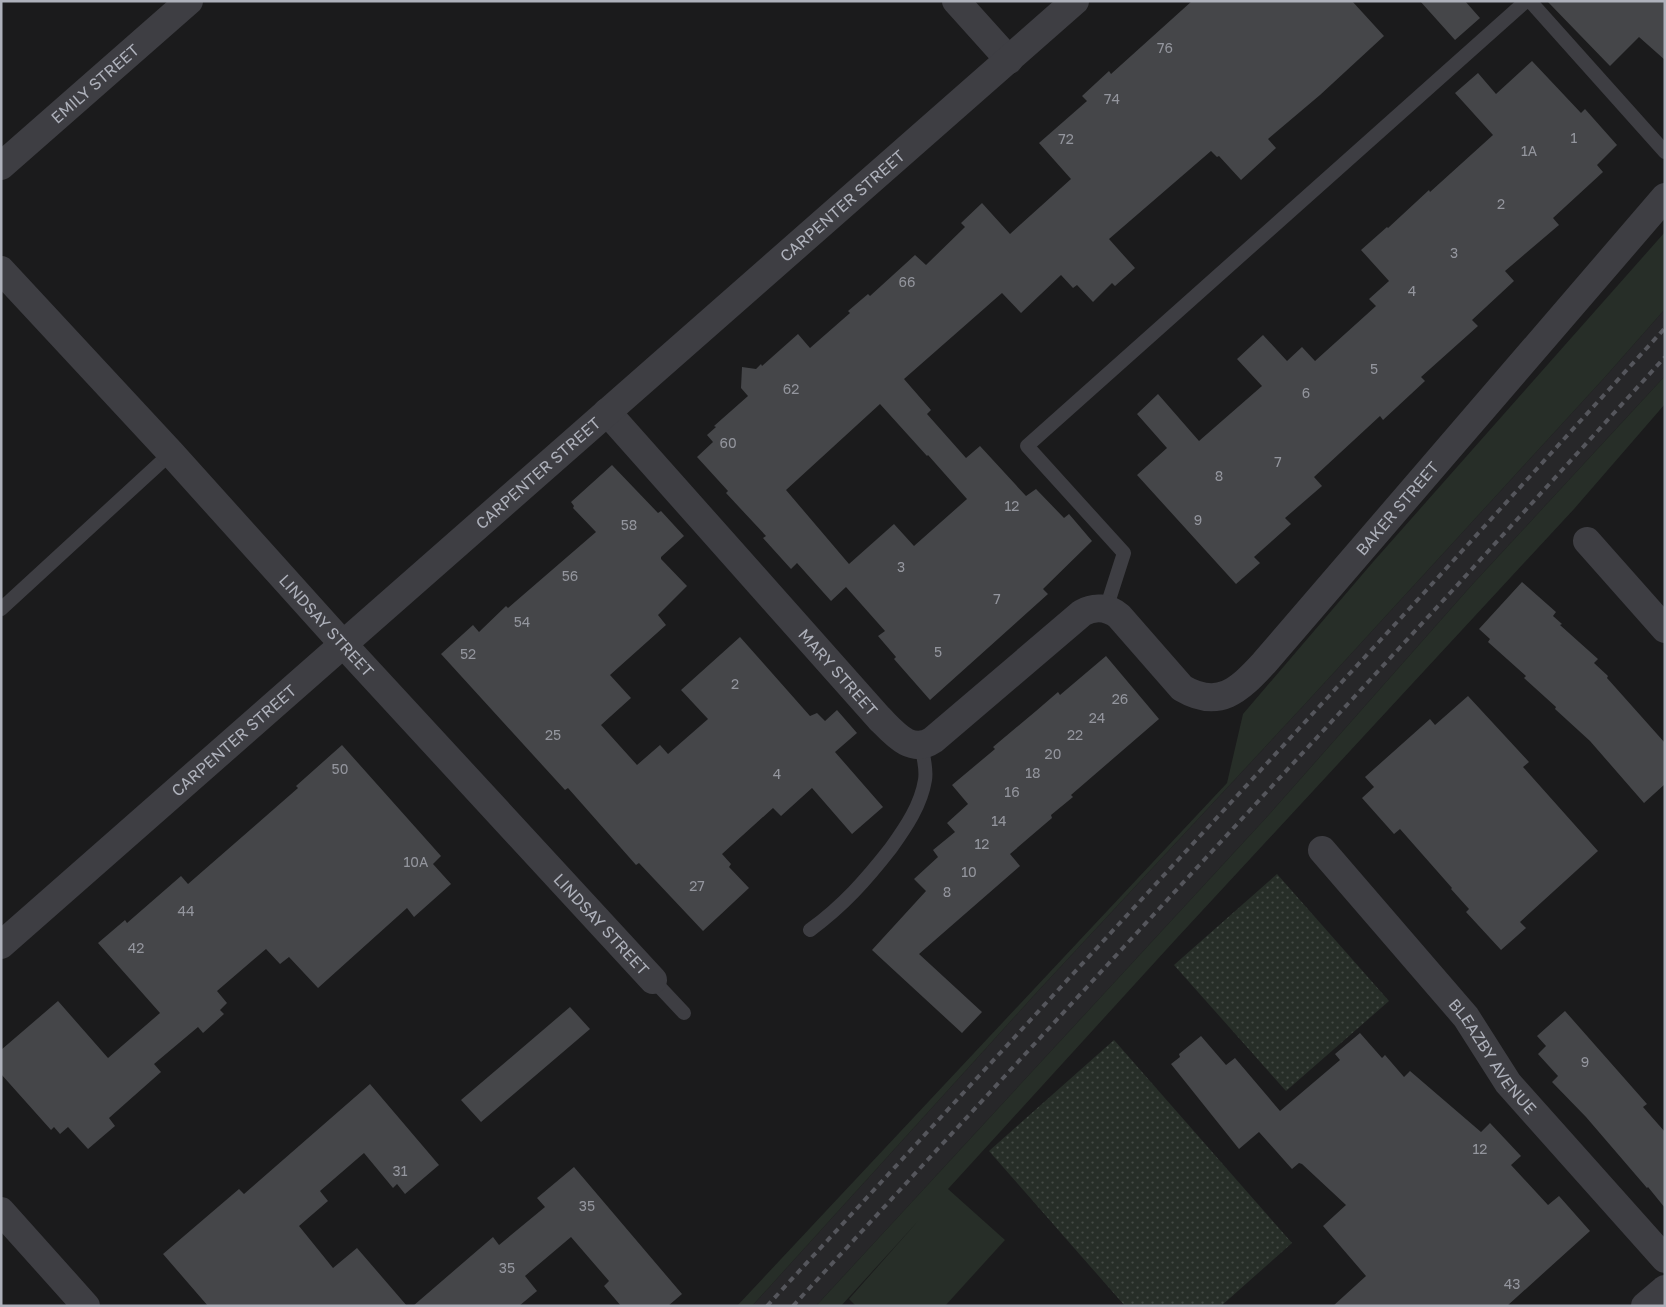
<svg xmlns="http://www.w3.org/2000/svg" width="1666" height="1307" viewBox="0 0 1666 1307" font-family="'Golos Text',sans-serif">
  <style>
    .built { fill: #272729 }
    .green { fill: #272e28 }
    .park { fill: url(#park-dots) }
    .building { fill: #454649; fill-rule: evenodd }
    .lines { fill: none; stroke-linecap: round; stroke-linejoin: round }
    .service { stroke: #3e3e43; stroke-width: 14 }
    .minor { stroke: #3e3e43; stroke-width: 28 }
    .rail { stroke: #55565c; stroke-width: 4; stroke-dasharray: 6 5; stroke-linecap: butt }
    .labels { text-anchor: middle; dominant-baseline: central; stroke-width: 4.5; stroke-linejoin: round; paint-order: stroke }
    .number-label { font-size: 14px; fill: #94969e }
    .street-label { font-size: 16px; fill: #aeb1bb; stroke: #161518 }
  </style>
  <defs>
    <pattern id="park-dots" width="8" height="8" patternUnits="userSpaceOnUse" patternTransform="scale(1.25)"><rect width="8" height="8" fill="#272e28"/><path d="M2 2h.1M6 6h.1" fill="none" stroke="#444a45" stroke-width="1.8" stroke-linecap="round"/></pattern>
  </defs>
  <rect width="100%" height="100%" fill="#1b1b1c"/>
  <!-- built -->
  <path class="built" d="M 1665,309 L 1665,376 L 1471,586 L 1266,818 L 816,1306 L 752,1306 L 1037,992 L 1305,704 L 1605,377 Z"/>
  <!-- green -->
  <path class="green" d="M 1665,232 L 1665,309 L 1605,377 L 1305,704 L 1037,992 L 752,1306 L 737,1306 L 1227,783 L 1243,714 L 1373,562 Z
    M 1665,376 L 1665,404 L 1574,509 L 1176,939 L 948,1189 L 1005,1240 L 945,1306 L 856,1306 L 849,1299 L 919,1220 L 841,1306 L 816,1306 L 1266,818 L 1471,586 Z"/>
  <!-- park -->
  <path class="park" d="M 1277,874 L 1389,1001 L 1286,1091 L 1174,965 Z
    M 1114,1040 L 1292,1243 L 1221,1306 L 1125,1306 L 989,1151 Z"/>
  <!-- building -->
  <path class="building" d="M 1192,1 L 1352,1 L 1384,36 L 1320,95 L 1268,139 L 1276,148 L 1241,180 L 1219,156 L 1217,157 L 1211,151 L 1109,239 L 1135,268 L 1115,286 L 1112,283 L 1093,302 L 1077,285 L 1073,288 L 1061,275 L 1021,313 L 1002,293 L 904,379 L 931,410 L 927,414 L 966,458 L 980,446 L 1026,496 L 1036,489 L 1064,518 L 1069,514 L 1092,541 L 1043,589 L 1048,594 L 930,700 L 894,659 L 896,657 L 878,636 L 885,631 L 846,587 L 831,601 L 797,563 L 791,569 L 763,538 L 766,536 L 726,493 L 728,491 L 697,457 L 713,442 L 707,435 L 716,427 L 714,426 L 748,396 L 741,388 L 742,367 L 756,369 L 761,364 L 762,366 L 798,334 L 810,348 L 850,313 L 848,311 L 868,294 L 870,296 L 915,255 L 926,265 L 965,227 L 961,223 L 982,203 L 1010,234 L 1071,179 L 1039,143 L 1087,101 L 1082,96 L 1109,71 L 1111,74 ZM 880,404 L 927,456 L 928,455 L 967,499 L 914,546 L 894,524 L 849,564 L 786,490 Z
    M 1420,1 L 1465,1 L 1480,18 L 1455,40 Z
    M 1547,1 L 1665,1 L 1665,60 L 1639,37 L 1610,66 Z
    M 1532,61 L 1581,113 L 1585,109 L 1617,145 L 1597,165 L 1603,172 L 1553,218 L 1559,225 L 1505,271 L 1514,281 L 1472,320 L 1478,326 L 1421,377 L 1425,381 L 1383,420 L 1380,416 L 1314,477 L 1322,486 L 1285,518 L 1291,524 L 1254,557 L 1260,563 L 1236,584 L 1137,475 L 1167,448 L 1137,414 L 1158,394 L 1199,441 L 1262,386 L 1237,359 L 1263,335 L 1287,361 L 1302,347 L 1315,361 L 1376,306 L 1369,299 L 1389,281 L 1361,250 L 1387,227 L 1388,228 L 1429,190 L 1430,192 L 1493,135 L 1455,93 L 1478,73 L 1496,94 Z
    M 612,465 L 658,513 L 661,511 L 684,536 L 661,557 L 661,559 L 687,586 L 658,615 L 666,625 L 610,675 L 631,698 L 601,725 L 637,765 L 660,745 L 668,754 L 708,719 L 681,690 L 740,637 L 810,716 L 817,713 L 825,721 L 837,710 L 857,733 L 835,752 L 883,807 L 852,834 L 812,788 L 781,816 L 773,808 L 722,854 L 731,864 L 729,867 L 749,888 L 703,931 L 639,863 L 636,865 L 568,788 L 565,790 L 441,654 L 473,625 L 479,632 L 506,606 L 508,608 L 596,532 L 573,508 L 574,506 L 571,502 Z
    M 1522,582 L 1556,612 L 1553,616 L 1562,624 L 1560,625 L 1598,659 L 1594,663 L 1608,676 L 1607,678 L 1665,743 L 1665,784 L 1644,803 L 1590,741 L 1555,709 L 1556,707 L 1524,678 L 1526,676 L 1488,642 L 1490,639 L 1479,629 Z
    M 1106,656 L 1159,719 L 1071,795 L 1073,797 L 1051,815 L 1052,818 L 1010,854 L 1020,866 L 919,954 L 982,1012 L 962,1033 L 872,950 L 926,891 L 914,879 L 938,857 L 933,850 L 955,832 L 947,823 L 968,804 L 952,785 L 995,749 L 993,747 L 1036,711 L 1058,692 L 1060,695 Z
    M 1468,696 L 1529,762 L 1523,767 L 1598,851 L 1520,922 L 1526,928 L 1501,950 L 1466,912 L 1469,909 L 1451,889 L 1452,888 L 1400,829 L 1394,834 L 1362,798 L 1374,787 L 1365,777 L 1430,719 L 1435,725 Z
    M 342,745 L 441,856 L 433,864 L 451,884 L 414,917 L 407,908 L 318,988 L 289,957 L 280,964 L 266,949 L 217,991 L 227,1003 L 220,1010 L 224,1014 L 203,1033 L 198,1027 L 154,1064 L 161,1072 L 109,1118 L 115,1126 L 88,1149 L 68,1127 L 60,1134 L 54,1127 L 51,1130 L 1,1074 L 1,1050 L 58,1001 L 108,1058 L 160,1013 L 98,943 L 125,920 L 127,923 L 181,876 L 188,884 L 298,788 L 296,786 Z
    M 570,1007 L 590,1029 L 481,1122 L 461,1100 Z
    M 1565,1011 L 1647,1104 L 1643,1107 L 1665,1132 L 1665,1208 L 1648,1187 L 1647,1188 L 1586,1117 L 1552,1082 L 1558,1076 L 1538,1054 L 1546,1046 L 1537,1036 Z
    M 1360,1033 L 1382,1058 L 1385,1055 L 1404,1077 L 1410,1071 L 1481,1132 L 1490,1123 L 1521,1156 L 1511,1165 L 1548,1205 L 1559,1196 L 1590,1231 L 1507,1306 L 1333,1306 L 1366,1276 L 1323,1226 L 1346,1205 L 1302,1164 L 1299,1163 L 1292,1169 L 1259,1132 L 1239,1149 L 1171,1064 L 1180,1057 L 1179,1054 L 1201,1036 L 1226,1065 L 1235,1058 L 1280,1111 L 1340,1060 L 1335,1054 Z
    M 370,1084 L 439,1165 L 405,1194 L 397,1184 L 393,1188 L 364,1153 L 320,1191 L 328,1201 L 299,1226 L 333,1268 L 357,1248 L 407,1306 L 208,1306 L 163,1254 L 239,1189 L 244,1194 Z
    M 574,1167 L 682,1294 L 668,1306 L 621,1306 L 604,1286 L 609,1281 L 571,1237 L 525,1276 L 537,1291 L 519,1306 L 413,1306 L 493,1237 L 499,1245 L 545,1207 L 537,1198 Z"/>
  <g class="lines">
    <!-- service -->
    <path class="service" d="M 1530,1 L 1665,152
      M 1,609 L 171,453
      M 1106,609 L 1124,553 L 1027,446 L 1526,1
      M 810,930 C 843,906 866,880 891,848 C 906,827 921,805 925,780 C 927,768 923,756 921,745
      M 653,980 L 684,1013"/>
    <!-- minor -->
    <g class="minor">
      <path d="M 956,1 L 1009,60"/>
      <path id="s1" d="M 1,166 L 189,1"/>
      <path id="s2" d="M 1,270 L 171,453 L 343,644 L 653,980"/>
      <path id="s3" d="M 607,412 L 879,718 C 894,733 911,755 933,740 L 1082,613 C 1094,606 1108,607 1119,616 L 1182,688 C 1219,710 1239,690 1264,663 L 1665,197"/>
      <path d="M 1587,541 L 1665,629"/>
      <path id="s4" d="M 1322,850 L 1466,1017 L 1508,1083 L 1665,1259"/>
      <path id="s5" d="M 1,945 L 1075,1"/>
      <path d="M 1,1211 L 86,1306"/>
      <path d="M 1645,1306 L 1665,1289"/>
    </g>
    <!-- rail -->
    <path class="rail" d="M 767,1306 L 1422,595 L 1665,328
      M 793,1306 L 1451,592 L 1665,357"/>
  </g>
  <g class="labels">
    <!-- number labels -->
    <g class="number-label">
      <text x="1165" y="47">76</text>
      <text x="1112" y="98">74</text>
      <text x="1574" y="137">1</text>
      <text x="1066" y="138">72</text>
      <text x="1529" y="150">1A</text>
      <text x="1501" y="203">2</text>
      <text x="1454" y="252">3</text>
      <text x="907" y="281">66</text>
      <text x="1412" y="290">4</text>
      <text x="1374" y="368">5</text>
      <text x="791" y="388">62</text>
      <text x="1306" y="392">6</text>
      <text x="728" y="442">60</text>
      <text x="1278" y="461">7</text>
      <text x="1219" y="475">8</text>
      <text x="1012" y="505">12</text>
      <text x="1198" y="519">9</text>
      <text x="629" y="524">58</text>
      <text x="901" y="566">3</text>
      <text x="570" y="575">56</text>
      <text x="997" y="598">7</text>
      <text x="522" y="621">54</text>
      <text x="938" y="651">5</text>
      <text x="468" y="653">52</text>
      <text x="735" y="683">2</text>
      <text x="1120" y="698">26</text>
      <text x="1097" y="717">24</text>
      <text x="553" y="734">25</text>
      <text x="1075" y="734">22</text>
      <text x="1053" y="753">20</text>
      <text x="340" y="768">50</text>
      <text x="1033" y="772">18</text>
      <text x="777" y="773">4</text>
      <text x="1012" y="791">16</text>
      <text x="999" y="820">14</text>
      <text x="982" y="843">12</text>
      <text x="416" y="861">10A</text>
      <text x="969" y="871">10</text>
      <text x="697" y="885">27</text>
      <text x="947" y="891">8</text>
      <text x="186" y="910">44</text>
      <text x="136" y="947">42</text>
      <text x="1585" y="1061">9</text>
      <text x="1480" y="1148">12</text>
      <text x="400" y="1170">31</text>
      <text x="587" y="1205">35</text>
      <text x="507" y="1267">35</text>
      <text x="1512" y="1283">43</text>
    </g>
    <!-- street labels -->
    <g class="street-label">
      <text stroke="none"><textPath href="#s1" startOffset="125">EMILY STREET</textPath></text>
      <text stroke="none"><textPath href="#s5" startOffset="1120">CARPENTER STREET</textPath></text>
      <text stroke="none"><textPath href="#s5" startOffset="715">CARPENTER STREET</textPath></text>
      <text stroke="none"><textPath href="#s3" startOffset="1105">BAKER STREET</textPath></text>
      <text stroke="none"><textPath href="#s2" startOffset="482">LINDSAY STREET</textPath></text>
      <text stroke="none"><textPath href="#s3" startOffset="348">MARY STREET</textPath></text>
      <text stroke="none"><textPath href="#s5" startOffset="310">CARPENTER STREET</textPath></text>
      <text stroke="none"><textPath href="#s2" startOffset="888">LINDSAY STREET</textPath></text>
      <text stroke="none"><textPath href="#s4" startOffset="268">BLEAZBY AVENUE</textPath></text>
    </g>
  </g>
  <!-- border -->
  <rect width="1666" height="1307" fill="none" stroke="#aeb1bb" stroke-width="5"/>
</svg>
